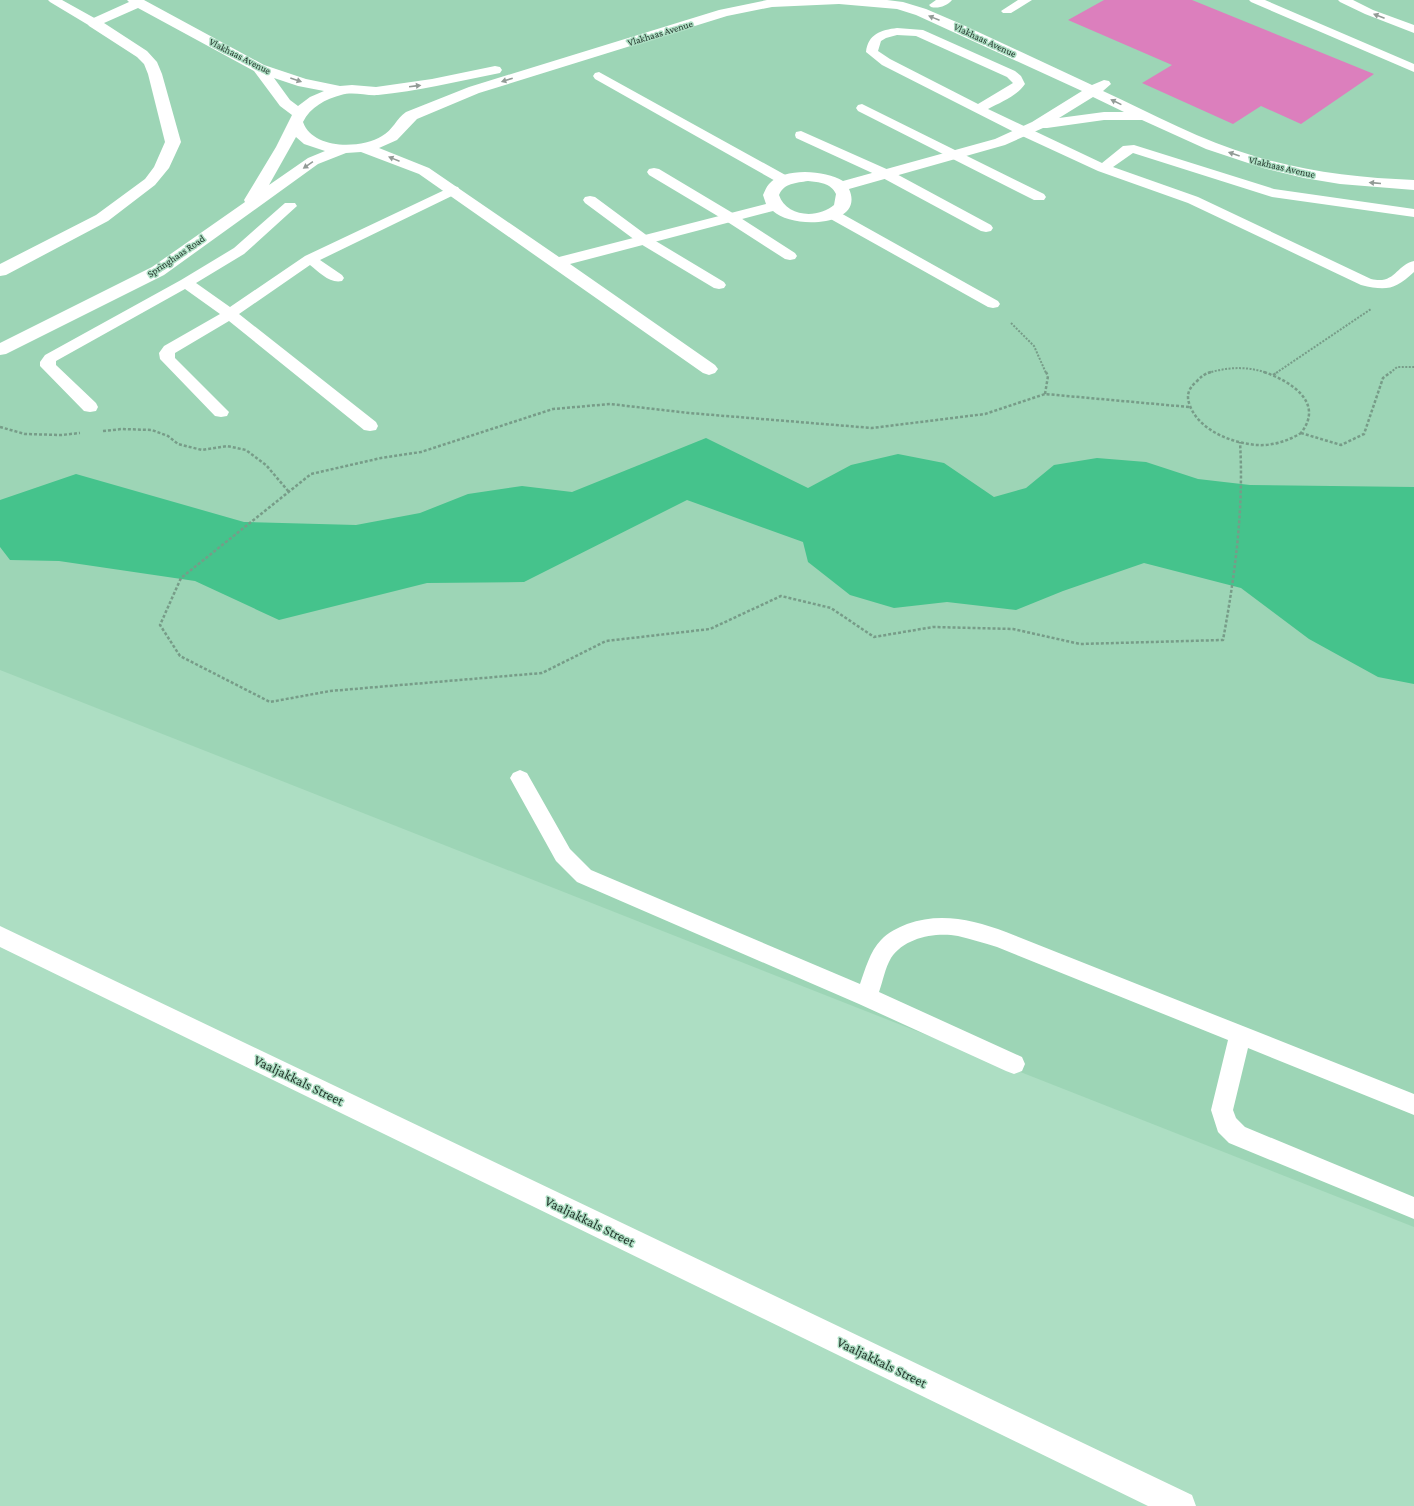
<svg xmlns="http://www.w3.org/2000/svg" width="1414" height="1506" viewBox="0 0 1414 1506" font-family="'Crimson Pro',serif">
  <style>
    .built { fill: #9dd5b6 }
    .water { fill: #45c38c }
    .building { fill: #dc7fbd }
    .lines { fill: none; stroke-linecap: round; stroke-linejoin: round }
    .path-far1 { stroke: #779c88; stroke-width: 2; stroke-dasharray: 2 1.5; stroke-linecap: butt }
    .path { stroke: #779c88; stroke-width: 2.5; stroke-dasharray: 3 2; stroke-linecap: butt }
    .service { fill: #fff; fill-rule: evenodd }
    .minor { fill: #fff; fill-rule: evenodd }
    .oneway { fill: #929b96 }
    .labels { text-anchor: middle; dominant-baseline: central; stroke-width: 3; stroke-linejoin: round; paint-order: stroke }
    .far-street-label { font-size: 10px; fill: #24372d; stroke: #addec3 }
    .near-street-label { font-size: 14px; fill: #24372d; stroke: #addec3 }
  </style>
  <rect width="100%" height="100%" fill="#addec3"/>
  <!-- built -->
  <path class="built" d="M 0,0 L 1414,0 L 1414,1227 L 0,670 Z"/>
  <!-- water -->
  <path class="water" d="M 706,438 L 808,488 L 851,465 L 898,454 L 944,463 L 994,497 L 1026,488 L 1054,465 L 1097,458 L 1146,462 L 1198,479 L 1250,485 L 1414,487 L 1414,684 L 1378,677 L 1309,639 L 1241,588 L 1144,563 L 1063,591 L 1016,610 L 947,602 L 894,608 L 850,595 L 808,562 L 803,542 L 687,500 L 524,582 L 427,583 L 279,620 L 195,581 L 59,561 L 10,560 L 0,547 L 0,500 L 76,474 L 244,522 L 356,525 L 420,513 L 468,494 L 522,486 L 572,492 Z"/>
  <!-- building -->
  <path class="building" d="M 1104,0 L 1192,0 L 1374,74 L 1301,124 L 1261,106 L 1233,124 L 1142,83 L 1172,65 L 1068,20 Z"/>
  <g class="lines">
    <!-- path-far1 -->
    <path class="path-far1" d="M 1011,323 L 1034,346 L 1046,373
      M 1208,373 C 1227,367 1248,366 1267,373
      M 1276,373 L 1371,309
      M 1390,373 L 1397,367 L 1414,367"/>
    <!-- path -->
    <path class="path" d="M 1211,372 C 1204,374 1201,377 1196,382 C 1188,389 1186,396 1190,406 C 1200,431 1232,443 1257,445 C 1272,446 1288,441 1301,433
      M 1264,372 C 1290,381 1325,402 1301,433
      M 1273,375 L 1278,372
      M 1045,394 L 1048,376 L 1046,372
      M 1189,407 L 1045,394 L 985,414 L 872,428 L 689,413 L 610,404 L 553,409 L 421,452 L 381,458 L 311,474 L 181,578 L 160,625 L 180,656 L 270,702 L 330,691 L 542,673 L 606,641 L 710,629 L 781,596 L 831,608 L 874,637 L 933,627 L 1013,629 L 1080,644 L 1223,640 C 1235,575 1244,508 1240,442
      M 0,427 L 25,434 L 61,435 L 80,433
      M 103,431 L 122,429 L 152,430 L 168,436 L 178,444 L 202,450 L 227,446 L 246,450 L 266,465 L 289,492
      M 1301,433 L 1341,445 L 1364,434 L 1383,378 L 1391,372"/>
    <!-- service -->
    <path class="service" d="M 48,0 L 62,0 L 98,20 L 100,23 L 98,26 L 90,26 L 50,2 Z
      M 936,0 L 952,0 C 947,6 938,9 931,7 L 929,5 Z
      M 1018,0 L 1032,0 L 1011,13 L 1003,13 L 1001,11 Z
      M 1249,0 L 1265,0 L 1414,64 L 1414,72 L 1251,2 Z
      M 1338,0 L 1353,0 L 1373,10 L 1414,25 L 1414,33 L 1365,14 L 1340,2 Z
      M 897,28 L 923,30 L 1015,71 L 1021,76 L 1025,84 C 1017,96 1001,102 988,109 L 1102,163 L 1123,146 L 1134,145 L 1274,189 L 1414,209 L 1414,217 L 1272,197 L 1133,153 L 1113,167 L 1198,197 L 1371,279 C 1395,285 1396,265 1414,261 L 1414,272 C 1395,290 1386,291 1361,285 L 1188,203 L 1098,171 L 1020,135 L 882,65 L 866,52 C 868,34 881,30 897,28 ZM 897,35 L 916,36 L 1007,77 L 1013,83 L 978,104 L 890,59 L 878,51 L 881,41 L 886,38 Z
      M 599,72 L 789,177 L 791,180 L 789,183 L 779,183 L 595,79 L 593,76 L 595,73 Z
      M 862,104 L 1044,194 L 1046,197 L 1044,200 L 1034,200 L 858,111 L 856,108 L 858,105 Z
      M 801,131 L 891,171 L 991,225 L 993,228 L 991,231 L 986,232 L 981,231 L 881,177 L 796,138 L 795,135 L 796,132 Z
      M 654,168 L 659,169 L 736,215 L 795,253 L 797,256 L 795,259 L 790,260 L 785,259 L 726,221 L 649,175 L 647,172 L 649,169 Z
      M 453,186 L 458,187 L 460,190 L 458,193 L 320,260 L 342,275 L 344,278 L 342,281 C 330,284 319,272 310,265 L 239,314 L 376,422 L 378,426 L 376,430 L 370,431 L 364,430 L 229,321 L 175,353 L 175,358 L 229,412 L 227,416 L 221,417 L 215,416 L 160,359 L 159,353 L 164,346 L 220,314 L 185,289 L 56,361 L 56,365 L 96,403 L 98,407 L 96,411 L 90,412 L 84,411 L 40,366 L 40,362 L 45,355 L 181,280 L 234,248 L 285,203 L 295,203 L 297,206 L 244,254 L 196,283 L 230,307 L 305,256 Z
      M 590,196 L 595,197 L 649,237 L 724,282 L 726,285 L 724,288 L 719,289 L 714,288 L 639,243 L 585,203 L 583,200 L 585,197 Z
      M 832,210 L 837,211 L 998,301 L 1000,304 L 998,307 L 993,308 L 988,307 L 827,217 L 825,214 L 827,211 Z
      M 520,770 L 527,773 L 570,849 L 591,870 L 860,984 C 865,970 870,951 881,940 C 888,932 898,928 907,924 C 941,912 973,920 1006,932 L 1414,1094 L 1414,1115 L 1248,1048 L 1233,1110 L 1236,1118 L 1245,1127 L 1414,1197 L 1414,1219 L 1229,1143 L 1218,1132 L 1211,1110 L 1228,1040 L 997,947 C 984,943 971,939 958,936 C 936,932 905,937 891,958 C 885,968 883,981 879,992 L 1022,1057 L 1025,1064 L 1022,1071 L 1014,1074 L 1006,1071 L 859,1004 L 577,882 L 556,861 L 510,778 L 513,773 Z"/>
    <!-- minor -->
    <path class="minor" d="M 127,0 L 144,0 L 264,65 L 306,79 L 340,86 L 352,85 L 376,87 L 432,79 L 495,66 L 500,67 L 502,70 L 500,73 L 495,74 C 456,82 417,91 378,95 C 366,96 353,91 341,95 C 326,99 310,107 303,122 C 313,150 361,149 382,136 C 393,130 396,119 406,112 L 469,87 L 719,10 L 767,0 L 887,0 L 903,2 L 926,9 L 961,24 L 1092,85 L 1104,80 L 1109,81 L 1111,84 L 1103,91 C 1153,114 1202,141 1254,156 C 1306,172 1360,178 1414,180 L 1414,190 L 1340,184 L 1304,178 L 1263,168 L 1206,149 L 1142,120 L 1104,120 L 1047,128 L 1043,128 L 1005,145 L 849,189 C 866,226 793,230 773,211 L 570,264 L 715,365 L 718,369 L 715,373 L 709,375 L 703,373 L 419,174 L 361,152 L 346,153 L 318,164 L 164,275 L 6,354 L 0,355 L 0,343 L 152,267 L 245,202 L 244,200 L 276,147 L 292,115 L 280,106 L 254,71 L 138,8 L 104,23 L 147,51 L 157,62 L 162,74 L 181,142 L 169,168 L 155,185 L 108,221 L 6,275 L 0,276 L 0,264 L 96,215 L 145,179 L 154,167 L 165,142 L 148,74 L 144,64 L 137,57 L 89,26 L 87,23 L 89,20 L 129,2 ZM 839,4 L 897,9 L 916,15 L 1082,91 L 1032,122 L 995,139 L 843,181 C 825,170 784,167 769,184 C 766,187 765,191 763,195 L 766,204 L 559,257 L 429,168 L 379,148 L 397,140 L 417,119 L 479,93 L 727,16 L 772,7 ZM 274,78 L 298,86 L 324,91 L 310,97 L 298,106 L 290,100 ZM 1093,97 L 1124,112 L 1104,112 L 1059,118 ZM 296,137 L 304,144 L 325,151 L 308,158 L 269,185 ZM 808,181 C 819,182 831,183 836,194 L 834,205 C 818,219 786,217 779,195 C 784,183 796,183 808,181 Z
      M 0,926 L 1192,1495 L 1196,1506 L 1148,1506 L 0,947 Z"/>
  </g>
  <!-- one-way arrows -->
  <defs><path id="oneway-solid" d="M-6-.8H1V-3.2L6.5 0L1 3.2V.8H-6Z"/></defs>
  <g class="oneway">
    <use href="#oneway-solid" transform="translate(1379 16) rotate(-159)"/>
    <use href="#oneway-solid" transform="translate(934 18) rotate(-158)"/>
    <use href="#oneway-solid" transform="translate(296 80) rotate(19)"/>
    <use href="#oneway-solid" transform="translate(507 80) rotate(163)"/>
    <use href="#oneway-solid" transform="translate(415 86) rotate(-7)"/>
    <use href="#oneway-solid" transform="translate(1116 102) rotate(-154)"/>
    <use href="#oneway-solid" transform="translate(1234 154) rotate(-161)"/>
    <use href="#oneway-solid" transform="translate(394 159) rotate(-158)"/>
    <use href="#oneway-solid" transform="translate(308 165) rotate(145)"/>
    <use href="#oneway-solid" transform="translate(1375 183) rotate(-175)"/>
  </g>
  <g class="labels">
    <!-- far-street labels -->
    <g class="far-street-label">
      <text transform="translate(660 33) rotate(-17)">Vlakhaas Avenue</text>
      <text transform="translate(985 40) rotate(25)">Vlakhaas Avenue</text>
      <text transform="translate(240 56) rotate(27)">Vlakhaas Avenue</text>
      <text transform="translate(1282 167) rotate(13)">Vlakhaas Avenue</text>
      <text transform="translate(176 256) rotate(-34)">Springhaas Road</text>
    </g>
    <!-- near-street labels -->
    <g class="near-street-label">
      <text transform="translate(299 1080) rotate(26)">Vaaljakkals Street</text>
      <text transform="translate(590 1221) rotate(26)">Vaaljakkals Street</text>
      <text transform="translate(882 1362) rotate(26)">Vaaljakkals Street</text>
    </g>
  </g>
</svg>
